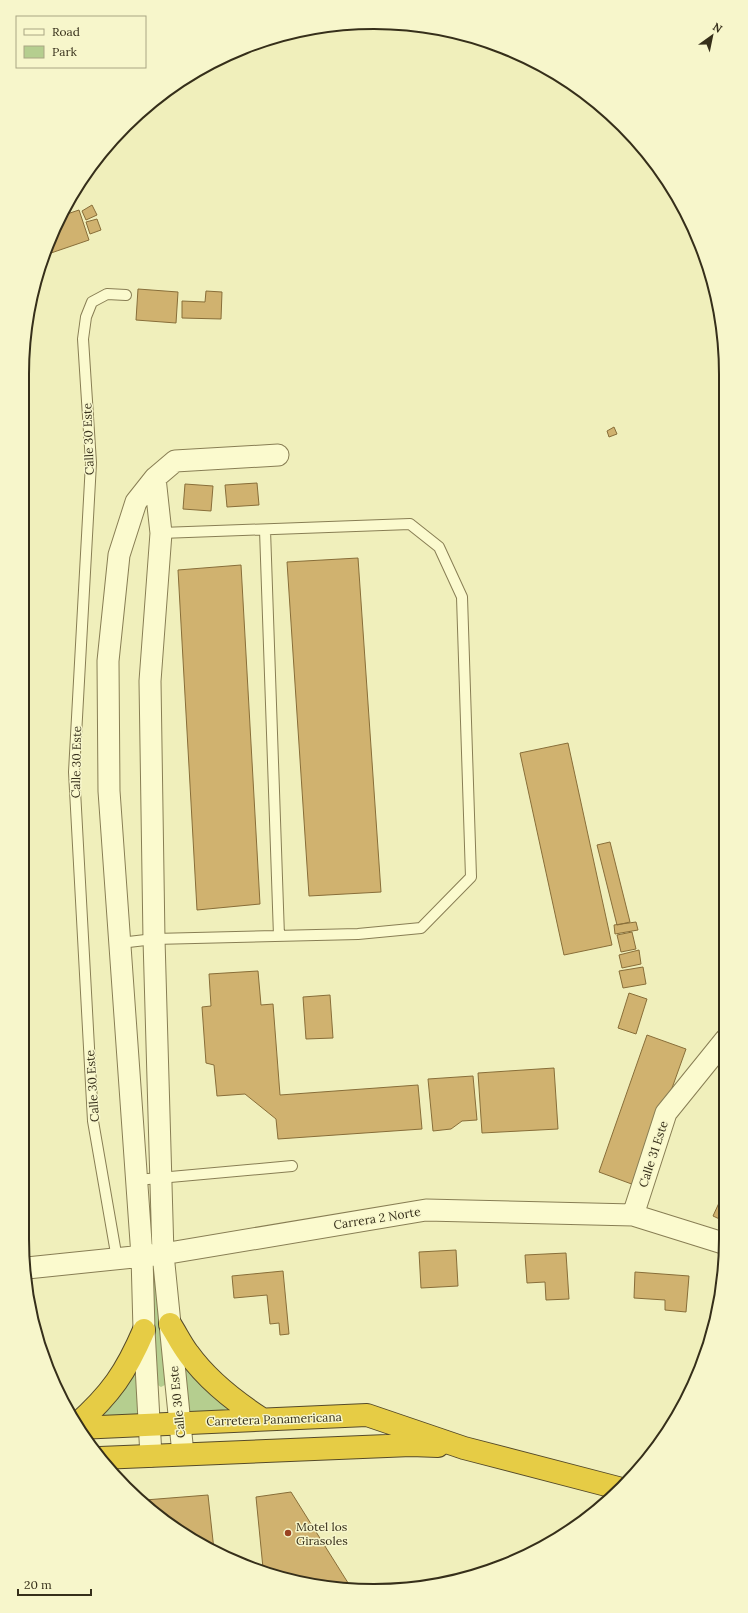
<svg xmlns="http://www.w3.org/2000/svg" width="748" height="1613" viewBox="0 0 748 1613" font-family="Lora,serif">
  <style>
    .green { fill: #b5ce8f }
    .building { fill: #d0b26f; stroke: #886e39 }
    .lines { fill: none; stroke-linecap: round; stroke-linejoin: round }
    .lane-casing { stroke: #887e54; stroke-width: 12 }
    .street-casing { stroke: #887e54; stroke-width: 23 }
    .highway-casing { stroke: #554a29; stroke-width: 24 }
    .lane { stroke: #fbface; stroke-width: 10 }
    .street { stroke: #fbface; stroke-width: 21 }
    .highway { stroke: #e6cc45; stroke-width: 22 }
    .poi-dot { fill: #9a4221; stroke: #f7f6cb; stroke-width: 1.5 }
    .labels { text-anchor: middle; dominant-baseline: central; stroke-width: 3; stroke-linejoin: round; paint-order: stroke }
    .street-label { font-size: 12px; fill: #362f1a; stroke: #f7f6cb }
    .poi-label { font-size: 12px; fill: #362f1a; stroke: #f7f6cb; text-anchor: start }
    .rim { fill: none; stroke: #362f1a; stroke-width: 2 }
  </style>
  <rect width="100%" height="100%" fill="#f0efbb"/>
  <!-- green -->
  <path class="green" d="M 157,1270 L 167,1384 L 161,1387 L 156,1384 L 151,1275 Z
    M 139,1352 L 140,1414 L 93,1419 Z
    M 184,1357 L 207,1392 L 237,1410 L 185,1412 Z"/>
  <!-- building -->
  <path class="building" d="M 92,205 L 97,215 L 86,220 L 82,211 Z
    M 79,210 L 89,240 L 51,253 L 47,244 L 61,216 Z
    M 97,219 L 101,230 L 90,234 L 86,222 Z
    M 138,289 L 178,292 L 176,323 L 136,320 Z
    M 206,291 L 222,292 L 221,319 L 182,318 L 182,301 L 205,302 Z
    M 614,427 L 617,434 L 609,437 L 607,431 Z
    M 257,483 L 259,505 L 227,507 L 225,485 Z
    M 185,484 L 213,486 L 211,511 L 183,509 Z
    M 358,558 L 381,892 L 309,896 L 287,562 Z
    M 241,565 L 260,904 L 197,910 L 178,570 Z
    M 568,743 L 612,945 L 564,955 L 520,753 Z
    M 610,842 L 630,922 L 617,925 L 597,845 Z
    M 636,922 L 638,930 L 615,934 L 614,925 Z
    M 632,932 L 636,949 L 621,952 L 617,935 Z
    M 639,950 L 641,964 L 622,968 L 619,955 Z
    M 643,967 L 646,984 L 623,988 L 619,971 Z
    M 258,971 L 261,1005 L 273,1004 L 280,1095 L 418,1085 L 422,1129 L 278,1139 L 276,1119 L 245,1094 L 217,1096 L 214,1065 L 206,1063 L 202,1007 L 211,1006 L 209,974 Z
    M 629,993 L 647,999 L 636,1034 L 618,1028 Z
    M 330,995 L 333,1038 L 306,1039 L 303,997 Z
    M 647,1035 L 686,1049 L 637,1186 L 599,1172 Z
    M 554,1068 L 558,1129 L 482,1133 L 478,1073 Z
    M 473,1076 L 477,1120 L 462,1121 L 451,1129 L 433,1131 L 428,1079 Z
    M 724,1192 L 726,1193 L 726,1222 L 713,1216 Z
    M 456,1250 L 458,1286 L 421,1288 L 419,1252 Z
    M 566,1253 L 569,1299 L 546,1300 L 545,1282 L 527,1283 L 525,1255 Z
    M 283,1271 L 289,1334 L 280,1335 L 279,1323 L 270,1324 L 267,1295 L 234,1298 L 232,1276 Z
    M 635,1272 L 689,1276 L 686,1312 L 665,1310 L 665,1300 L 634,1298 Z
    M 291,1492 L 350,1586 L 306,1584 L 263,1568 L 256,1497 Z
    M 208,1495 L 214,1550 L 198,1544 L 145,1500 Z"/>
  <g class="lines">
    <defs>
      <path id="lane" d="M 265,530 L 279,936
        M 120,943 L 154,939 L 358,934 L 421,928 L 471,877 L 462,597 L 439,547 L 410,524 L 161,533
        M 137,1180 L 292,1166
        M 117,1259 L 93,1121 L 74,772 L 91,463 L 83,339 L 86,317 L 92,302 L 107,294 L 126,295"/>
      <path id="street" d="M 155,478 L 161,533 L 150,681 L 154,939 L 163,1254 L 183,1454
        M 633,1215 L 666,1113 L 725,1040
        M 27,1268 L 163,1254 L 426,1210 L 633,1215 L 726,1244
        M 151,1456 L 144,1330 L 142,1256 L 109,791 L 108,661 L 119,555 L 136,502 L 155,478 L 175,461 L 278,455"/>
      <path id="highway" d="M 170,1324 C 176,1333 181,1344 188,1353 C 208,1381 234,1401 262,1419
        M 76,1425 C 111,1394 126,1372 144,1330
        M 78,1428 L 367,1415 L 464,1448 L 618,1488
        M 100,1458 L 411,1445 L 438,1446"/>
    </defs>
    <!-- lane casing -->
    <use href="#lane" class="lane-casing"/>
    <!-- street casing -->
    <use href="#street" class="street-casing"/>
    <!-- highway casing -->
    <use href="#highway" class="highway-casing"/>
    <!-- lane -->
    <use href="#lane" class="lane"/>
    <!-- street -->
    <use href="#street" class="street"/>
    <!-- highway -->
    <use href="#highway" class="highway"/>
  </g>
  <!-- markers -->
  <circle class="poi-dot" cx="288" cy="1533" r="4"/>
  <g class="labels">
    <!-- street labels -->
    <g class="street-label">
      <text transform="translate(88 439) rotate(-92)">Calle 30 Este</text>
      <text transform="translate(76 762) rotate(-89)">Calle 30 Este</text>
      <text transform="translate(92 1086) rotate(-94)">Calle 30 Este</text>
      <text transform="translate(653 1154) rotate(-72)">Calle 31 Este</text>
      <text transform="translate(377 1218) rotate(-9)">Carrera 2 Norte</text>
      <text transform="translate(177 1402) rotate(-96)">Calle 30 Este</text>
      <text transform="translate(274 1419) rotate(-2)">Carretera Panamericana</text>
    </g>
    <!-- poi labels -->
    <g class="poi-label">
      <text x="296" y="1526">Motel los<tspan x="296" dy="14">Girasoles</tspan></text>
    </g>
  </g>
  <!-- crop -->
  <path d="M0 0H748V1613H0ZM374 29H374A345 345 0 0 1 719 374V1239A345 345 0 0 1 374 1584H374A345 345 0 0 1 29 1239V374A345 345 0 0 1 374 29Z" fill="#f7f6cb" fill-rule="evenodd"/>
  <path class="rim" d="M374 29H374A345 345 0 0 1 719 374V1239A345 345 0 0 1 374 1584H374A345 345 0 0 1 29 1239V374A345 345 0 0 1 374 29Z"/>
  <!-- legend -->
  <rect x="16" y="16" width="130" height="52" fill="#f7f6cb" stroke="#aaa684"/>
  <rect x="24" y="29" width="20" height="6" fill="#fbface" stroke="#aaa684"/>
  <text x="52" y="36" font-size="12" fill="#362f1a">Road</text>
  <rect x="24" y="46" width="20" height="12" fill="#b5ce8f" stroke="#aaa684"/>
  <text x="52" y="56" font-size="12" fill="#362f1a">Park</text>
  <!-- north arrow -->
  <g transform="translate(712 36) rotate(33)" stroke="#f7f6cb" stroke-width="3" paint-order="stroke">
  <path d="M0-3L7 15L0 10L-7 15Z" fill="#362f1a"/>
  <text y="-6" font-size="11" font-weight="bold" text-anchor="middle" fill="#362f1a">N</text>
  </g>
  <!-- scale -->
  <path d="M18 1589v6h73v-6" fill="none" stroke="#362f1a" stroke-width="2"/>
  <text x="24" y="1589" font-size="12" fill="#362f1a" stroke="#f7f6cb" stroke-width="3" paint-order="stroke">20 m</text>
</svg>
